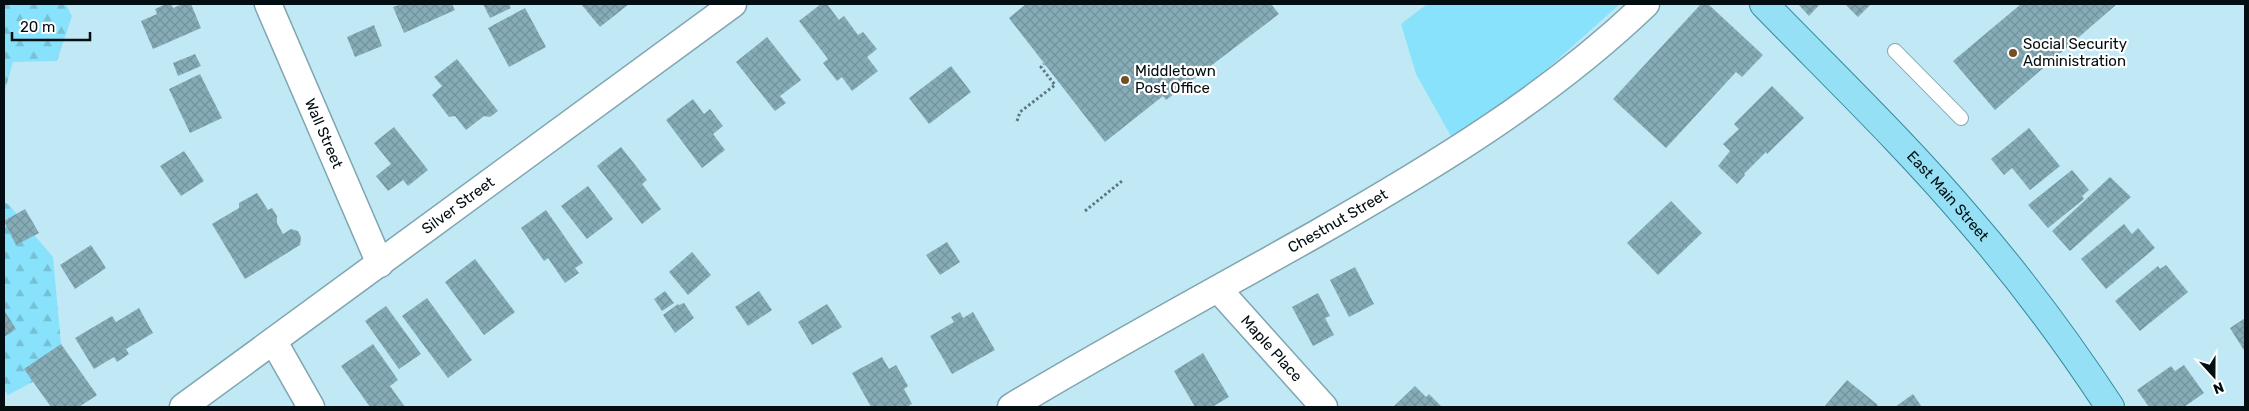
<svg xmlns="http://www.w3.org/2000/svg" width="2249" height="411" viewBox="0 0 2249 411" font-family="Rubik,sans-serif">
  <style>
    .green { fill: #88e2fb }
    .forest { fill: url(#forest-firs) }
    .building { fill: url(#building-cross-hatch) }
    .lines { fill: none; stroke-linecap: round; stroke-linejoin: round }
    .service-casing { stroke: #7fa5b0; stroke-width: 16 }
    .minor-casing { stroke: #7fa5b0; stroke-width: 29 }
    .primary-casing { stroke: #348aa0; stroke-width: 30 }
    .path { stroke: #5d767e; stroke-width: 3; stroke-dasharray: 2.5 2.5; stroke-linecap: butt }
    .service { stroke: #fff; stroke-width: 14 }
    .minor { stroke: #fff; stroke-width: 26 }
    .primary { stroke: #95e0f4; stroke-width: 28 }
    .poi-dot { fill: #704e26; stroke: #fff; stroke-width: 2 }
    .labels { text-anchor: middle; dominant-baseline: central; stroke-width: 4.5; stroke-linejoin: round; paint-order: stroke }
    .poi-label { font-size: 15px; fill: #020e12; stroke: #fff; text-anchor: start }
    .street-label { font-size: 15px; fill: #020e12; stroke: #fff }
  </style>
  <defs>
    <pattern id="forest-firs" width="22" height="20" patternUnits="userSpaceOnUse" patternTransform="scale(1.25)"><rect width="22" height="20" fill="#88e2fb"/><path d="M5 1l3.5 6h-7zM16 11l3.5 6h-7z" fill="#74c1d6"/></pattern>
    <pattern id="building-cross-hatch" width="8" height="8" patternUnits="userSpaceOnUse" patternTransform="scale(1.25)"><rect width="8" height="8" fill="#86acb7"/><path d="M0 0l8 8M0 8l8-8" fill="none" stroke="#72939c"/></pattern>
  </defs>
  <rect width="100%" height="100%" fill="#c1e9f5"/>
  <!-- green -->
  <path class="green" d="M 1427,4 L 1620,4 L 1538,77 L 1467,133 L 1452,138 L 1416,74 L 1401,24 Z"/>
  <!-- forest -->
  <path class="forest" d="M 4,4 L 66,4 L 72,16 L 57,61 L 13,62 L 4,94 Z
    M 4,202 L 9,205 L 53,257 L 63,366 L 8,395 L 4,389 Z"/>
  <!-- building -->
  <path class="building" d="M 166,4 L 171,4 L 173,8 L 183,4 L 191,4 L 201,28 L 153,49 L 141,21 L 157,14 L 155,9 Z
    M 401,4 L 452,4 L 455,10 L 404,33 L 393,7 Z
    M 483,4 L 509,4 L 511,8 L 490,18 Z
    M 581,4 L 629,4 L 600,27 Z
    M 821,4 L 827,4 L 839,20 L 844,16 L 858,35 L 863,32 L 877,49 L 867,57 L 878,71 L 852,91 L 842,77 L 837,81 L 823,63 L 828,59 L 799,21 Z
    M 1026,4 L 1271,4 L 1279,14 L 1166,100 L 1163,96 L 1105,142 L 1009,18 Z
    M 1701,4 L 1708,4 L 1763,55 L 1742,77 L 1736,72 L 1666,148 L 1613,99 Z
    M 1798,4 L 1820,4 L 1809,16 Z
    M 1845,4 L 1871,4 L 1858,17 Z
    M 2021,4 L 2117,4 L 1995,110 L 1953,61 Z
    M 525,8 L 546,47 L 509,67 L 488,28 Z
    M 374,25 L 382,46 L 355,57 L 347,37 Z
    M 767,37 L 801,80 L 780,96 L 786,103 L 775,111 L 736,62 Z
    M 195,54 L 201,66 L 178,76 L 173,63 Z
    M 457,59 L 498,111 L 490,117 L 484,116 L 466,130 L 455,116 L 449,117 L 432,95 L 442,86 L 434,77 Z
    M 951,66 L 971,92 L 929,124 L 909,98 Z
    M 200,74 L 222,118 L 190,133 L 169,89 Z
    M 1772,86 L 1804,118 L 1767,154 L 1766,152 L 1744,174 L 1745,175 L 1737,184 L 1718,166 L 1730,151 L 1723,144 L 1739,129 L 1734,124 Z
    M 693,99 L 704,114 L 710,109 L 723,126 L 713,134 L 725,150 L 702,168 L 666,120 Z
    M 394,127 L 428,170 L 408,186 L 403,180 L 388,191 L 376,176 L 391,164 L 374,143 Z
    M 2029,128 L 2060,166 L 2030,190 L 2012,168 L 2004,175 L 1991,159 Z
    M 621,147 L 647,180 L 642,184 L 661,209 L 642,224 L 597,166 Z
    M 184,151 L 204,181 L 181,196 L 160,166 Z
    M 2072,170 L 2089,190 L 2082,196 L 2084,199 L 2048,228 L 2028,205 Z
    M 2110,177 L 2131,197 L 2070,251 L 2052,231 Z
    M 588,186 L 613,219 L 587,239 L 561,206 Z
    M 257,193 L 268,210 L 272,208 L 277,216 L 277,223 L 283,234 L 291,229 L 298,231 L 301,237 L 300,245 L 245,279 L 212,224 L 239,208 L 239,203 Z
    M 1671,201 L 1702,233 L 1658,275 L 1627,243 Z
    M 25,209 L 39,233 L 16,245 L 4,221 Z
    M 546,210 L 583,263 L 575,268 L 579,273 L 565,283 L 548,258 L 544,261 L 521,228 Z
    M 2124,224 L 2132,234 L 2138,228 L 2155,248 L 2106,289 L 2081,259 Z
    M 947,242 L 960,262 L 940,275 L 926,255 Z
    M 91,245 L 106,268 L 75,289 L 60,265 Z
    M 692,252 L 711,275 L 688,295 L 669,272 Z
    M 475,259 L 515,312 L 484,335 L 445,282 Z
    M 2166,265 L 2188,292 L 2140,331 L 2115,301 L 2158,266 L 2160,269 Z
    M 1355,267 L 1374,304 L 1349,317 L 1330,280 Z
    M 665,291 L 674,303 L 662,311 L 654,299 Z
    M 759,291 L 772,310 L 748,326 L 735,307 Z
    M 1318,293 L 1330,316 L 1325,318 L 1334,335 L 1313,346 L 1292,307 Z
    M 427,298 L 472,360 L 448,378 L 402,316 Z
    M 684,303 L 694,318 L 675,333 L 663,315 L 678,304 L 679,305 Z
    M 827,304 L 842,327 L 812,345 L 798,322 Z
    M 386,306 L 421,354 L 399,369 L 365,321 Z
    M 139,308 L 153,333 L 126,349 L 129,354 L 117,362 L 114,357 L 94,369 L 75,338 L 112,316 L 116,322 Z
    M 4,310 L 16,329 L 4,337 Z
    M 960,312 L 963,318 L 973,312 L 995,350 L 952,374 L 930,336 L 954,322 L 951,317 Z
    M 2245,318 L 2245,352 L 2230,328 Z
    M 61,344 L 97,395 L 79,407 L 51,407 L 24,369 Z
    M 373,344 L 398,380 L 390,386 L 405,407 L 370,407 L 341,366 Z
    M 1203,353 L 1229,397 L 1212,407 L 1195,407 L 1174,371 Z
    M 882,357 L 889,369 L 896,365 L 908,386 L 904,389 L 912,404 L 907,407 L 871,407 L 852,373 Z
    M 2184,365 L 2204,393 L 2184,407 L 2149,407 L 2137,390 L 2171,366 L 2175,371 Z
    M 1847,380 L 1878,405 L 1876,407 L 1824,407 Z
    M 1415,386 L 1426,397 L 1429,394 L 1442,407 L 1393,407 Z
    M 1913,394 L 1922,407 L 1895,407 Z"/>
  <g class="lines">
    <defs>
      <path id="service" d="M 1895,51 L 1961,118"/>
      <g id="minor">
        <path id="s1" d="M 268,4 L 380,264"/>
        <path id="s2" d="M 1218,289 L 1324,407"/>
        <path d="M 274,342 L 311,407"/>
        <path id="s3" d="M 183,407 L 733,4"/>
        <path id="s4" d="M 1011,407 C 1110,347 1213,292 1314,235 C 1431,168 1548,98 1646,4"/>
      </g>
      <g id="primary">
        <path id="s5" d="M 1764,4 C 1834,76 1907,146 1972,223 C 2022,281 2068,343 2110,407"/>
      </g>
    </defs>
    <!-- service casing -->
    <use href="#service" class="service-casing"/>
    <!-- minor casing -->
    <use href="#minor" class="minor-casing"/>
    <!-- primary casing -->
    <use href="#primary" class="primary-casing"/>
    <!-- path -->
    <path class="path" d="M 1017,121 L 1020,112 L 1055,85 L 1041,67 L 1044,64
      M 1085,211 L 1122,181"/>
    <!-- service -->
    <use href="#service" class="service"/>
    <!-- minor -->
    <use href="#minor" class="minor"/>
    <!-- primary -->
    <use href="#primary" class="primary"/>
  </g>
  <!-- markers -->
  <g class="poi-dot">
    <circle cx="2013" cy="53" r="5"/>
    <circle cx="1125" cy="80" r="5"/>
  </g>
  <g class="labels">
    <!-- poi labels -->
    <g class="poi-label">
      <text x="2023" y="44">Social Security<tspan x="2023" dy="17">Administration</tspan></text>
      <text x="1135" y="71">Middletown<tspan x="1135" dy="17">Post Office</tspan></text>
    </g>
    <!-- street labels -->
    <g class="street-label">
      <text stroke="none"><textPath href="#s1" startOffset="141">Wall Street</textPath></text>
      <text stroke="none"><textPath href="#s5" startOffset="266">East Main Street</textPath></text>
      <text stroke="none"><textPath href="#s3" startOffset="341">Silver Street</textPath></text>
      <text stroke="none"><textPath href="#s4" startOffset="376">Chestnut Street</textPath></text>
      <text stroke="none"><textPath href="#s2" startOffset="80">Maple Place</textPath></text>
    </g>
  </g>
  <!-- border -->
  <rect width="2249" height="411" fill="none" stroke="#020e12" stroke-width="10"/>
  <!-- north arrow -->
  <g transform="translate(2214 376) rotate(159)" stroke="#ffffff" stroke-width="4" paint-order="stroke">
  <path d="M0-4L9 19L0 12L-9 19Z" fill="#020e12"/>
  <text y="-8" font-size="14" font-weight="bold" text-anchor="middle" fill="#020e12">N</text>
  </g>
  <!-- scale -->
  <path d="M12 32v8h78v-8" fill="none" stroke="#020e12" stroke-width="2.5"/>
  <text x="20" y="32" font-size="15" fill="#020e12" stroke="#ffffff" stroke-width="4" paint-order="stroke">20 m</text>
</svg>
